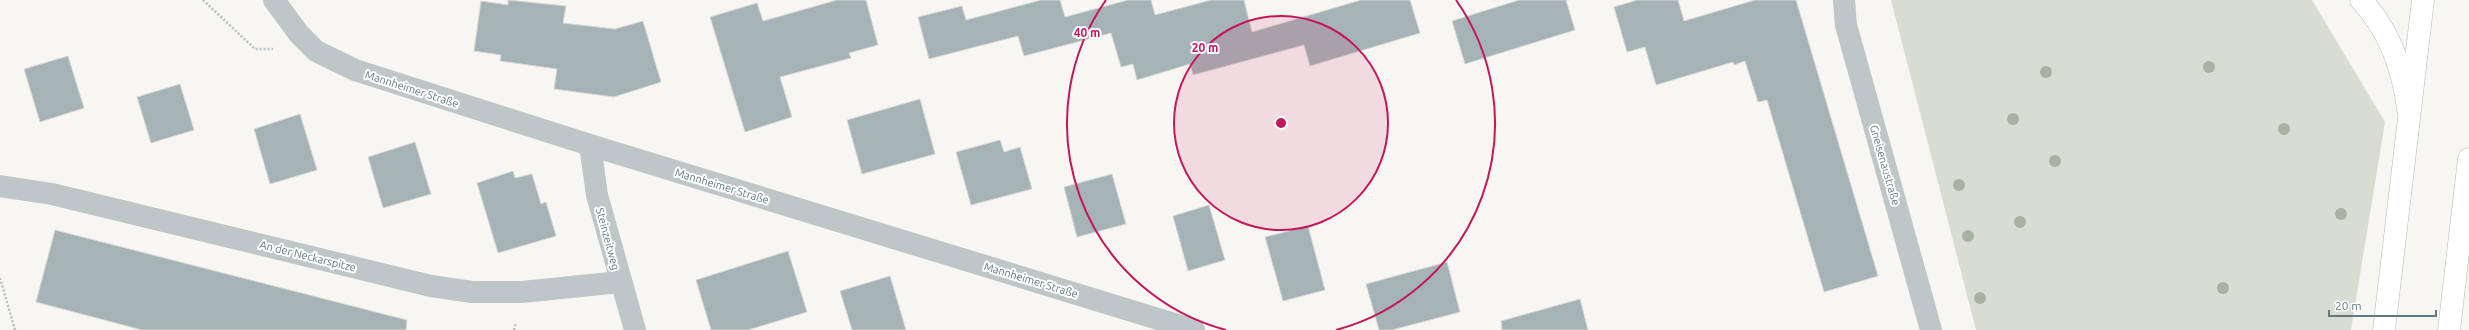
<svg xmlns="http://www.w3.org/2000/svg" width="2469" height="330" viewBox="0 0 2469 330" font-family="Ubuntu,sans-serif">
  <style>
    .green { fill: #d8dcd2 }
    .building { fill: #a5b3b6; stroke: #d8d8d6 }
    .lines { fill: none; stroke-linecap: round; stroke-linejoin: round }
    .secondary-casing { stroke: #b1babd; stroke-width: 23 }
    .primary-casing { stroke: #b0b8bb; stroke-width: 23 }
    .path { stroke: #b9bec0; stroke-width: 2.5; stroke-dasharray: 2 2; stroke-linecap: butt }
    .street { stroke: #bfc6c8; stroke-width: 22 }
    .secondary { stroke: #fff; stroke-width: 22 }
    .primary { stroke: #fff; stroke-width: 22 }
    .tree { fill: #a9b1a2 }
    .ring { fill: none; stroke: #c2185b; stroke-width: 2 }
    .labels { text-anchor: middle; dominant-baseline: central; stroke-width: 4; stroke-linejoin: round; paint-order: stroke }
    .street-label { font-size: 11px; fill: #5f7a81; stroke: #fff }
    .centre { fill: #c2185b; stroke: #fff; stroke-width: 2 }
    .ring-label { font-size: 12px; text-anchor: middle; font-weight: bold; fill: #c2185b; stroke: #fff; stroke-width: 4; stroke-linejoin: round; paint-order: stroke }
  </style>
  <rect width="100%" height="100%" fill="#f7f6f3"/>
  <!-- green -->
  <path class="green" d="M 1891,0 L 2312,0 L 2385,122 L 2351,330 L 1976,330 Z"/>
  <!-- building -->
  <path class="building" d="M 508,0 L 566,6 L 563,23 L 615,29 L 643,21 L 661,82 L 614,97 L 554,89 L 557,69 L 500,61 L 501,55 L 474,51 L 481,1 L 508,5 Z
    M 837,0 L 866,0 L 878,45 L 849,53 L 851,58 L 780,77 L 792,117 L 745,132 L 710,17 L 757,3 L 763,21 Z
    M 1041,0 L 1060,0 L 1065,17 L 1128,0 L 1151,0 L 1155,15 L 1211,0 L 1244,0 L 1252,32 L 1361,0 L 1410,0 L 1420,33 L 1310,66 L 1304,45 L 1193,75 L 1190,64 L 1137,80 L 1133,64 L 1121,67 L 1111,33 L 1024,56 L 1018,36 L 929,59 L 918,17 L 962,6 L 966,20 Z
    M 1519,0 L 1566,0 L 1575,30 L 1465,64 L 1452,21 Z
    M 1637,0 L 1678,0 L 1684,21 L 1755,0 L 1796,0 L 1878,276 L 1824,292 L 1767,100 L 1758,102 L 1745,61 L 1734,65 L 1733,62 L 1656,85 L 1645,47 L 1627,52 L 1614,7 Z
    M 68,56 L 84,108 L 40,122 L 24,69 Z
    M 180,84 L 194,130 L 151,143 L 137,97 Z
    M 920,99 L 935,154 L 862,174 L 847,120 Z
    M 300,114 L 317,170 L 270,184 L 254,129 Z
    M 1000,140 L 1004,152 L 1020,147 L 1032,189 L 971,205 L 956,152 Z
    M 415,142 L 431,194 L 383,208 L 368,157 Z
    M 513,171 L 515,178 L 532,174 L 541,204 L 546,202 L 556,236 L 498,253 L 477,183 Z
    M 1112,174 L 1126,224 L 1077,237 L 1064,187 Z
    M 1209,205 L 1225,260 L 1188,271 L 1173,216 Z
    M 1308,226 L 1325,290 L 1283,301 L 1265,237 Z
    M 55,230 L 407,320 L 406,330 L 142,330 L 36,302 Z
    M 788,251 L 807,312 L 748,330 L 711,330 L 696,280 Z
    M 1447,262 L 1460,312 L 1392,330 L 1379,330 L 1366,284 Z
    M 890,276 L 906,330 L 852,330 L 840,291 Z
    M 1580,299 L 1588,330 L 1502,330 L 1501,321 Z"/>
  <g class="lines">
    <defs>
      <path id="secondary" d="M 2361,0 C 2389,30 2403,69 2408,109"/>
      <path id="primary" d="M 2384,330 L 2423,0
        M 2449,330 L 2469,159"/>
    </defs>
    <!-- secondary casing -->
    <use href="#secondary" class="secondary-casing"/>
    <!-- primary casing -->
    <use href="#primary" class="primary-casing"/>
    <!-- path -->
    <path class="path" d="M 203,0 L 255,49 L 273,49
      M 0,278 L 15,330
      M 514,330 L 516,323"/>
    <!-- street -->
    <path class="street" d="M 274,0 L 299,34 L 316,51 L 355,70 L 590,145 L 1194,330
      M 1844,0 L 1846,25 L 1931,330
      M 590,145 L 597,195 L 635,330
      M 0,186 L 52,194 L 431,286 L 472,292 L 522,292 L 620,282"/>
    <!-- secondary -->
    <use href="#secondary" class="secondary"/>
    <!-- primary -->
    <use href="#primary" class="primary"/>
  </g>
  <!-- trees -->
  <g class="tree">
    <circle cx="2209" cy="67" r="6"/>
    <circle cx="2046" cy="72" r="6"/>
    <circle cx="2013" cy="119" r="6"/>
    <circle cx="2284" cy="129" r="6"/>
    <circle cx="2055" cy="161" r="6"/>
    <circle cx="1959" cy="185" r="6"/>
    <circle cx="2341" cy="214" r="6"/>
    <circle cx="2020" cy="222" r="6"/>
    <circle cx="1968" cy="236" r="6"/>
    <circle cx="2223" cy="288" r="6"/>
    <circle cx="1980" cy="298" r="6"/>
  </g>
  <!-- distance rings -->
  <circle cx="1281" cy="123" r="107" fill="#c2185b" fill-opacity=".12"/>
  <g class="ring">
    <circle cx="1281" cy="123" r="107"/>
    <path d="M1226 330A214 214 0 0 1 1106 0M1456 0A214 214 0 0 1 1336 330"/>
  </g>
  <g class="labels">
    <!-- street labels -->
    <g class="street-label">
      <text transform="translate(412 89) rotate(18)">Mannheimer Straße</text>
      <text transform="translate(1885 165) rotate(74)">Gneisenaustraße</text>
      <text transform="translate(722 186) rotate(17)">Mannheimer Straße</text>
      <text transform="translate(608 239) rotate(75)">Steinzeitweg</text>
      <text transform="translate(308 256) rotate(14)">An der Neckarspitze</text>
      <text transform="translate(1031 280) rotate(17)">Mannheimer Straße</text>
    </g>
  </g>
  <circle cx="1281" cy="123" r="6" class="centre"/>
  <g class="ring-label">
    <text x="1087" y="37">40 m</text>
    <text x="1205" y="52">20 m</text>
  </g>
  <!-- scale -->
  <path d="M2329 310v6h107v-6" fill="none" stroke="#5f7a81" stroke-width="2"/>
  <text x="2335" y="310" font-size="12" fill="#5f7a81" stroke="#ffffff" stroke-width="3" paint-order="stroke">20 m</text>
</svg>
